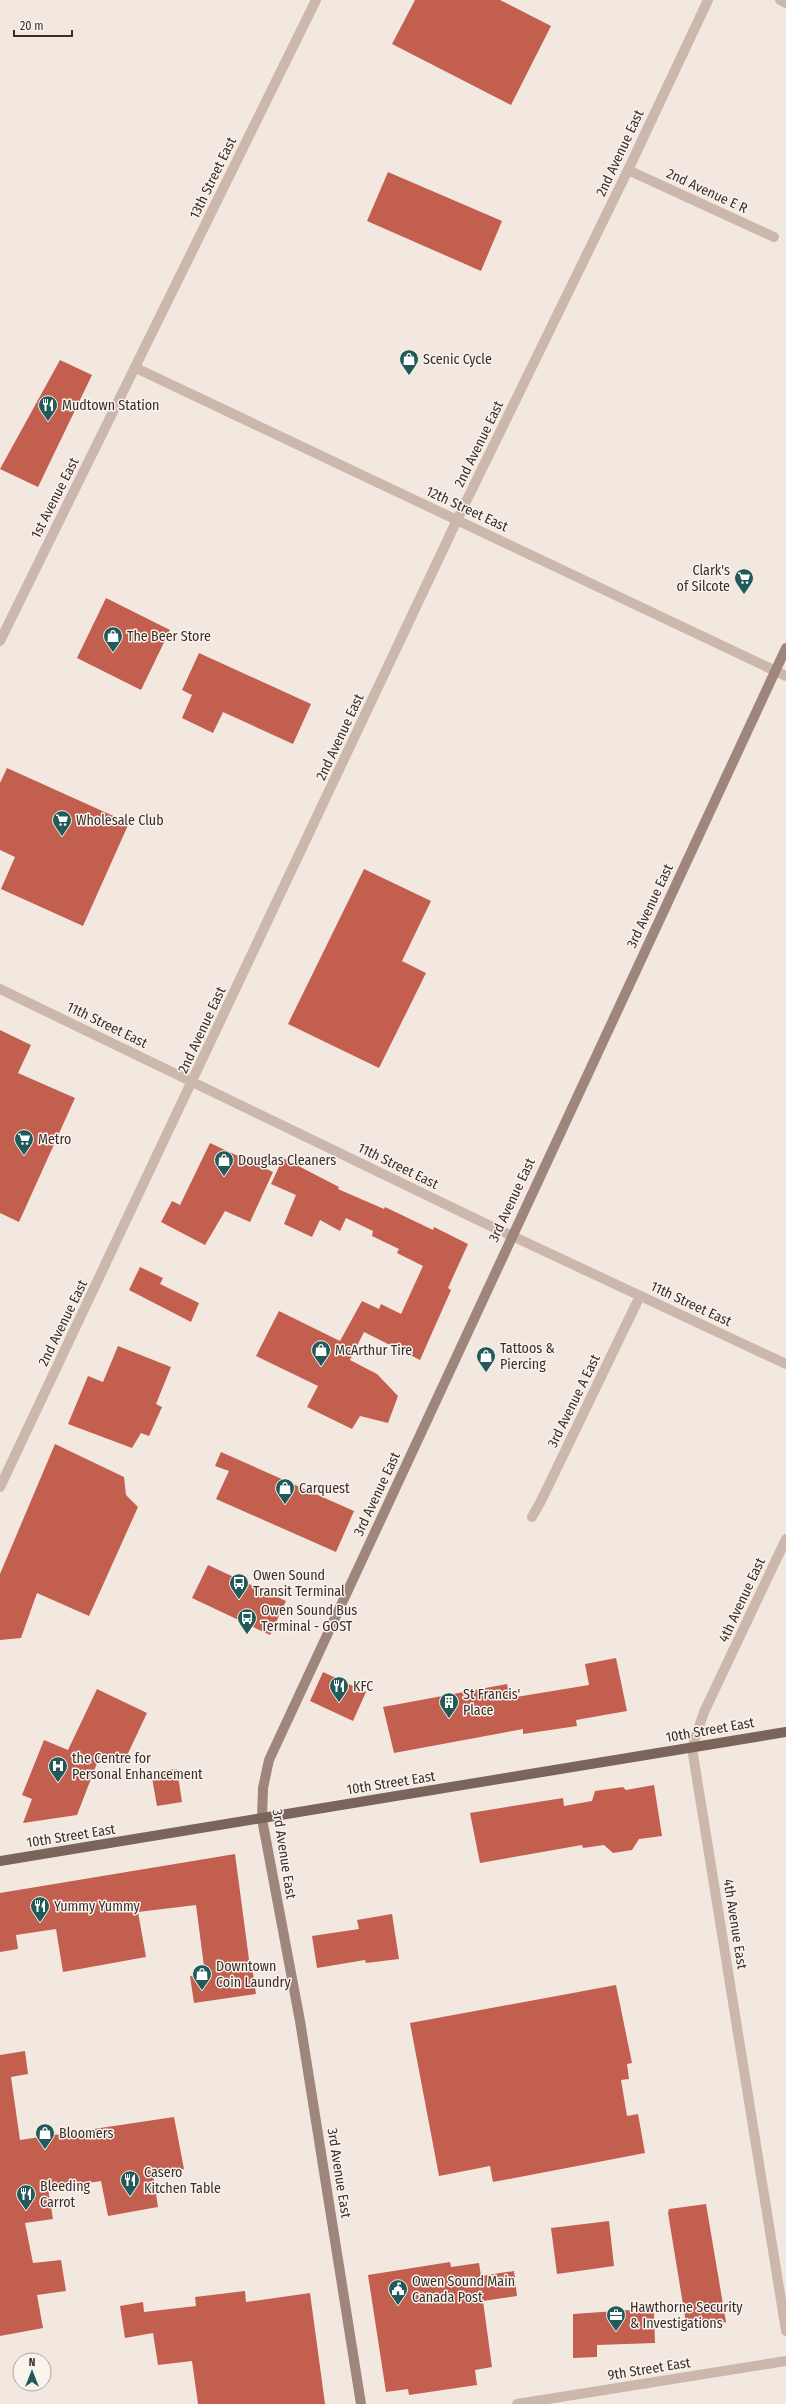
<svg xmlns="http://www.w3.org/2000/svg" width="786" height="2404" viewBox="0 0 786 2404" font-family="'Fira Sans Condensed',sans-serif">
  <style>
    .building { fill: #c35f4e }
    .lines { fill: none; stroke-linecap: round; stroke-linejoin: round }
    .street { stroke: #cbb7ac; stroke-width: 10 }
    .secondary { stroke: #9f867d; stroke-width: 10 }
    .primary { stroke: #7b645c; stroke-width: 10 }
    .labels { text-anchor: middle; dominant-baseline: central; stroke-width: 3; stroke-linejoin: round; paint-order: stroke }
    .street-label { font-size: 14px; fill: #392e2b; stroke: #faf3ed }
    .poi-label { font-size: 14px; fill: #392e2b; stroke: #faf3ed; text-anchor: start }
  </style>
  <rect width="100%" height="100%" fill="#f3e8e0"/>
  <!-- building -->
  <path class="building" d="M 415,0 L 500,0 L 551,26 L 511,105 L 392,44 Z
    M 388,172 L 502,221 L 481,271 L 367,221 Z
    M 60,360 L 92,375 L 38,487 L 0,469 Z
    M 106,598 L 170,630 L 141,690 L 77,658 Z
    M 199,653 L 311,704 L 293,744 L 223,712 L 213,733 L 182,718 L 192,695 L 182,690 Z
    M 7,768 L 129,823 L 83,926 L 1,889 L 15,857 L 0,850 L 0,783 Z
    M 364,869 L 431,901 L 402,961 L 426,973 L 379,1068 L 288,1024 Z
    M 0,1030 L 31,1045 L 18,1073 L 75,1098 L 19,1222 L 0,1213 Z
    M 210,1143 L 273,1172 L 250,1222 L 225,1211 L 205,1245 L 161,1222 L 172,1201 L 180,1205 Z
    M 283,1158 L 339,1187 L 338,1189 L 384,1209 L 385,1207 L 433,1230 L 434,1227 L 468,1244 L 448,1288 L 451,1290 L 420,1360 L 364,1332 L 350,1360 L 377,1374 L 398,1396 L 388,1423 L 360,1416 L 352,1429 L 307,1407 L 318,1386 L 256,1356 L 279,1311 L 340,1341 L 362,1301 L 379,1309 L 381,1304 L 401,1314 L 423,1266 L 397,1253 L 399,1249 L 372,1236 L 373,1231 L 346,1218 L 340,1231 L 320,1220 L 312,1237 L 284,1224 L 296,1195 L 271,1184 Z
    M 140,1267 L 163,1278 L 160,1284 L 199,1303 L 191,1322 L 129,1290 Z
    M 118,1346 L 171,1367 L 156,1404 L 162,1407 L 149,1436 L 141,1433 L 132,1448 L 68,1424 L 88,1376 L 103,1382 Z
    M 55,1444 L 124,1477 L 126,1495 L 138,1507 L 89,1616 L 37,1593 L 21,1638 L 0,1640 L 0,1574 Z
    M 221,1452 L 354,1511 L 336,1552 L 216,1499 L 229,1471 L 215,1466 Z
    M 208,1565 L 286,1601 L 270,1635 L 192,1598 Z
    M 616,1658 L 627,1711 L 576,1720 L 577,1726 L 523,1734 L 523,1729 L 394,1753 L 383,1707 L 507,1684 L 510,1698 L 589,1685 L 585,1664 Z
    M 323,1672 L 366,1692 L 353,1721 L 310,1701 Z
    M 97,1689 L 147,1713 L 123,1764 L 101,1753 L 77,1815 L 23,1823 L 32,1799 L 22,1795 L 44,1740 L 68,1750 Z
    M 177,1769 L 182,1802 L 157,1806 L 151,1772 Z
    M 654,1785 L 662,1836 L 639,1839 L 632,1850 L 613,1853 L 604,1845 L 583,1848 L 582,1845 L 480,1863 L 470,1813 L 563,1798 L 564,1806 L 592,1801 L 595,1791 L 623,1787 L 626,1790 Z
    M 235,1854 L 250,1967 L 252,1966 L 256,1994 L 194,2003 L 190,1976 L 205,1974 L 196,1905 L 138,1912 L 146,1957 L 63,1972 L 56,1929 L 16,1935 L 18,1949 L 0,1952 L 0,1893 Z
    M 392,1914 L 399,1959 L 366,1963 L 365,1960 L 317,1968 L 312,1936 L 359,1929 L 357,1920 Z
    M 616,1985 L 632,2063 L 627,2064 L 629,2079 L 621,2080 L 627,2116 L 638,2114 L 645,2153 L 493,2182 L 490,2166 L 439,2176 L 410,2023 Z
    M 25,2051 L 28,2074 L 11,2077 L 20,2140 L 174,2117 L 184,2169 L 153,2174 L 158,2207 L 108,2216 L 101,2181 L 48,2189 L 53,2219 L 25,2223 L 33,2263 L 61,2260 L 66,2291 L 37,2295 L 43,2328 L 0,2336 L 0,2055 Z
    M 706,2204 L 726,2322 L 687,2329 L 668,2213 L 669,2209 Z
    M 609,2221 L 614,2266 L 557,2274 L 551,2228 Z
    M 450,2262 L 451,2267 L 479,2263 L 481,2276 L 514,2271 L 517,2296 L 483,2301 L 492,2367 L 475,2370 L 477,2385 L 409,2395 L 408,2389 L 386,2392 L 368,2275 Z
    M 245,2291 L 246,2302 L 310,2293 L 325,2404 L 198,2404 L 192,2361 L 158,2365 L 153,2333 L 125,2338 L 120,2306 L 143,2302 L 144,2312 L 196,2306 L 195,2297 Z
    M 630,2310 L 630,2313 L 654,2312 L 655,2343 L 597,2345 L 597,2357 L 573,2358 L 573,2314 Z"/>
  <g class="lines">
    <!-- street -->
    <path class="street" d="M 780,0 L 786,3
      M 628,170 L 774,237
      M 136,368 L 786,676
      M 0,641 L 316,0
      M 0,989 L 478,1220 L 786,1364
      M 0,1487 L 457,520 L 628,170 L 708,0
      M 532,1517 L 541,1501 L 640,1296
      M 786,1539 L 704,1712 L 692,1748 L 786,2331
      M 517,2404 L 786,2361"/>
    <!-- secondary -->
    <path class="secondary" d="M 361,2404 L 300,2021 L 262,1819 L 263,1788 L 269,1760 L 786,648"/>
    <!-- primary -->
    <path class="primary" d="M 0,1861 L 786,1732"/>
  </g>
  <!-- icons -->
  <defs>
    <symbol id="shop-pin" viewBox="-11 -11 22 30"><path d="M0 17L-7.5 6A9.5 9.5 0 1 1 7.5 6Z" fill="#215b59" stroke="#faf3ed"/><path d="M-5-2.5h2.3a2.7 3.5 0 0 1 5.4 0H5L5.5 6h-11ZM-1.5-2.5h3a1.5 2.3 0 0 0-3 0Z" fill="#fff"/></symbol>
    <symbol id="restaurant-pin" viewBox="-11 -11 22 30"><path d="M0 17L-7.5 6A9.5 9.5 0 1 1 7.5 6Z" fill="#215b59" stroke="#faf3ed"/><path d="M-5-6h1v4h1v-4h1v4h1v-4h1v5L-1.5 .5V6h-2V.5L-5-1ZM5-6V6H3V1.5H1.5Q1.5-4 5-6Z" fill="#fff"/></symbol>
    <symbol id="supermarket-pin" viewBox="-11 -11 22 30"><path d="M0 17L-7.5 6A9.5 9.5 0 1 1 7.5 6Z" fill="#215b59" stroke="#faf3ed"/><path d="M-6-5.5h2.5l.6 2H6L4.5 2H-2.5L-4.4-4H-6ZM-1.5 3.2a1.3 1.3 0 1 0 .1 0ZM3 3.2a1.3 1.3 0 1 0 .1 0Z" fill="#fff"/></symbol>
    <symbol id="bus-pin" viewBox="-11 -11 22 30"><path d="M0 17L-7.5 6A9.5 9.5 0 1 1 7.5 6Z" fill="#215b59" stroke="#faf3ed"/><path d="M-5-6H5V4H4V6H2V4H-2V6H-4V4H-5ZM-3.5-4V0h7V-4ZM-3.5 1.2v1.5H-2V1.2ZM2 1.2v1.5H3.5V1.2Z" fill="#fff"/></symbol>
    <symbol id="building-pin" viewBox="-11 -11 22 30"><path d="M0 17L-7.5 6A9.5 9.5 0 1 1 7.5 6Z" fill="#215b59" stroke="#faf3ed"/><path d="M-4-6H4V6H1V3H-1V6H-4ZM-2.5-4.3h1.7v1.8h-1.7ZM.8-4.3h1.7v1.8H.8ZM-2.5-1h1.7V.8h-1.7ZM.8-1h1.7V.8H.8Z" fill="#fff"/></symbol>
    <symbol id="hospital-pin" viewBox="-11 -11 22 30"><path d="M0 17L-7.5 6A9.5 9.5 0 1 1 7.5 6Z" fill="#215b59" stroke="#faf3ed"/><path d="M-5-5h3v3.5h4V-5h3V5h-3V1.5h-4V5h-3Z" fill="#fff"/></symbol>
    <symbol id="civic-pin" viewBox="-11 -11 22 30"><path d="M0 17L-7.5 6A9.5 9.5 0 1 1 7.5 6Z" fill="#215b59" stroke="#faf3ed"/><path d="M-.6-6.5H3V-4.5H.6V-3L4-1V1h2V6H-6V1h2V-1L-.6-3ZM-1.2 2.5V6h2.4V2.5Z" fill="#fff"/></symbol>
    <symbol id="office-pin" viewBox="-11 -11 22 30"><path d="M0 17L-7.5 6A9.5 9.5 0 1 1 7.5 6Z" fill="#215b59" stroke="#faf3ed"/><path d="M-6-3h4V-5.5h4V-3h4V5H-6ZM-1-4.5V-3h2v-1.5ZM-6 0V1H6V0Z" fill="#fff"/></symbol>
  </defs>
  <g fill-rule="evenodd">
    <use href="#shop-pin" x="398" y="348" width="22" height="30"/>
    <use href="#restaurant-pin" x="37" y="394" width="22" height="30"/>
    <use href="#supermarket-pin" x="733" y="567" width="22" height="30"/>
    <use href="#shop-pin" x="102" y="625" width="22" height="30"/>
    <use href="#supermarket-pin" x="51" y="809" width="22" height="30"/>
    <use href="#supermarket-pin" x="13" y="1128" width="22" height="30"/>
    <use href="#shop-pin" x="213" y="1149" width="22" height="30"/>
    <use href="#shop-pin" x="310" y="1339" width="22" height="30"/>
    <use href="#shop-pin" x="475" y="1345" width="22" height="30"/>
    <use href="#shop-pin" x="274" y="1477" width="22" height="30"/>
    <use href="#bus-pin" x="228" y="1572" width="22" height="30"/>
    <use href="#bus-pin" x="236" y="1607" width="22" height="30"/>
    <use href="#restaurant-pin" x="328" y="1675" width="22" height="30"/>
    <use href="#building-pin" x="438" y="1691" width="22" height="30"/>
    <use href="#hospital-pin" x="47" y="1755" width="22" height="30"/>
    <use href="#restaurant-pin" x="29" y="1895" width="22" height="30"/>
    <use href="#shop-pin" x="191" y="1963" width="22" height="30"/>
    <use href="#shop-pin" x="34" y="2122" width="22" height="30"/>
    <use href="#restaurant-pin" x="119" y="2169" width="22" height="30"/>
    <use href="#restaurant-pin" x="15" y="2183" width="22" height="30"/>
    <use href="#civic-pin" x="387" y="2278" width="22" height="30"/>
    <use href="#office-pin" x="605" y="2304" width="22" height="30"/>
  </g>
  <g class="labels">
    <!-- street labels -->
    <g class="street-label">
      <text transform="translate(620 153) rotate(-65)">2nd Avenue East</text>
      <text transform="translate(213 178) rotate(-64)">13th Street East</text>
      <text transform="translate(707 191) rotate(25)">2nd Avenue E R</text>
      <text transform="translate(479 444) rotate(-64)">2nd Avenue East</text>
      <text transform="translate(55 498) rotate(-63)">1st Avenue East</text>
      <text transform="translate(467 509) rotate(25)">12th Street East</text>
      <text transform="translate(340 737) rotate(-65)">2nd Avenue East</text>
      <text transform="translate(650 906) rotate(-65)">3rd Avenue East</text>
      <text transform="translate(107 1025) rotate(26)">11th Street East</text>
      <text transform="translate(202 1030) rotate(-65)">2nd Avenue East</text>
      <text transform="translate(398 1166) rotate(26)">11th Street East</text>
      <text transform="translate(512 1200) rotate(-65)">3rd Avenue East</text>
      <text transform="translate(691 1304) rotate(25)">11th Street East</text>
      <text transform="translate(63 1323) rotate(-64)">2nd Avenue East</text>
      <text transform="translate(574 1401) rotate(-64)">3rd Avenue A East</text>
      <text transform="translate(377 1494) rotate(-65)">3rd Avenue East</text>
      <text transform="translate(742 1600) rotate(-65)">4th Avenue East</text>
      <text transform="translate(710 1730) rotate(-10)">10th Street East</text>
      <text transform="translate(391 1783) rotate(-9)">10th Street East</text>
      <text transform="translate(71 1836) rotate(-9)">10th Street East</text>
      <text transform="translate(284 1854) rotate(81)">3rd Avenue East</text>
      <text transform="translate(735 1924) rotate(81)">4th Avenue East</text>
      <text transform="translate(339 2173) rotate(81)">3rd Avenue East</text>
      <text transform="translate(649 2369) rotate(-9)">9th Street East</text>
    </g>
    <!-- poi labels -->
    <g class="poi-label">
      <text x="423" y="359">Scenic Cycle</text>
      <text x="62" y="405">Mudtown Station</text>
      <text x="730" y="570" text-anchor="end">Clark's<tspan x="730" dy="16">of Silcote</tspan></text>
      <text x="127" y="636">The Beer Store</text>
      <text x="76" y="820">Wholesale Club</text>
      <text x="38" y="1139">Metro</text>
      <text x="238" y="1160">Douglas Cleaners</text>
      <text x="500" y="1348">Tattoos &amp;<tspan x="500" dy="16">Piercing</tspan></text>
      <text x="335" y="1350">McArthur Tire</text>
      <text x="299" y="1488">Carquest</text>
      <text x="253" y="1575">Owen Sound<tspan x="253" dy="16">Transit Terminal</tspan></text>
      <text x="261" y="1610">Owen Sound Bus<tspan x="261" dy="16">Terminal - GOST</tspan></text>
      <text x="353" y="1686">KFC</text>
      <text x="463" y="1694">St Francis'<tspan x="463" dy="16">Place</tspan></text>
      <text x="72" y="1758">the Centre for<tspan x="72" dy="16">Personal Enhancement</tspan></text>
      <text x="54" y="1906">Yummy Yummy</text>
      <text x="216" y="1966">Downtown<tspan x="216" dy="16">Coin Laundry</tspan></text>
      <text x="59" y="2133">Bloomers</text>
      <text x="144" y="2172">Casero<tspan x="144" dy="16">Kitchen Table</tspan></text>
      <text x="40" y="2186">Bleeding<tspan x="40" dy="16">Carrot</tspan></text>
      <text x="412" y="2281">Owen Sound Main<tspan x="412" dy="16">Canada Post</tspan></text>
      <text x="630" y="2307">Hawthorne Security<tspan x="630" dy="16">&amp; Investigations</tspan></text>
    </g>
  </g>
  <!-- north arrow -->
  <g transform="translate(32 2372)"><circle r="19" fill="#faf3ed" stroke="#ada49f"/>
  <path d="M0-3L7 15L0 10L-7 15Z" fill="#215b59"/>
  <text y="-6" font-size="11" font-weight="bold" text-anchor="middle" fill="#392e2b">N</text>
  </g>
  <!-- scale -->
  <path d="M14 30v6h58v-6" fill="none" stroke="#392e2b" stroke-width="2"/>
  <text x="20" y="30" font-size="12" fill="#392e2b" stroke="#faf3ed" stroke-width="3" paint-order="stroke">20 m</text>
</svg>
